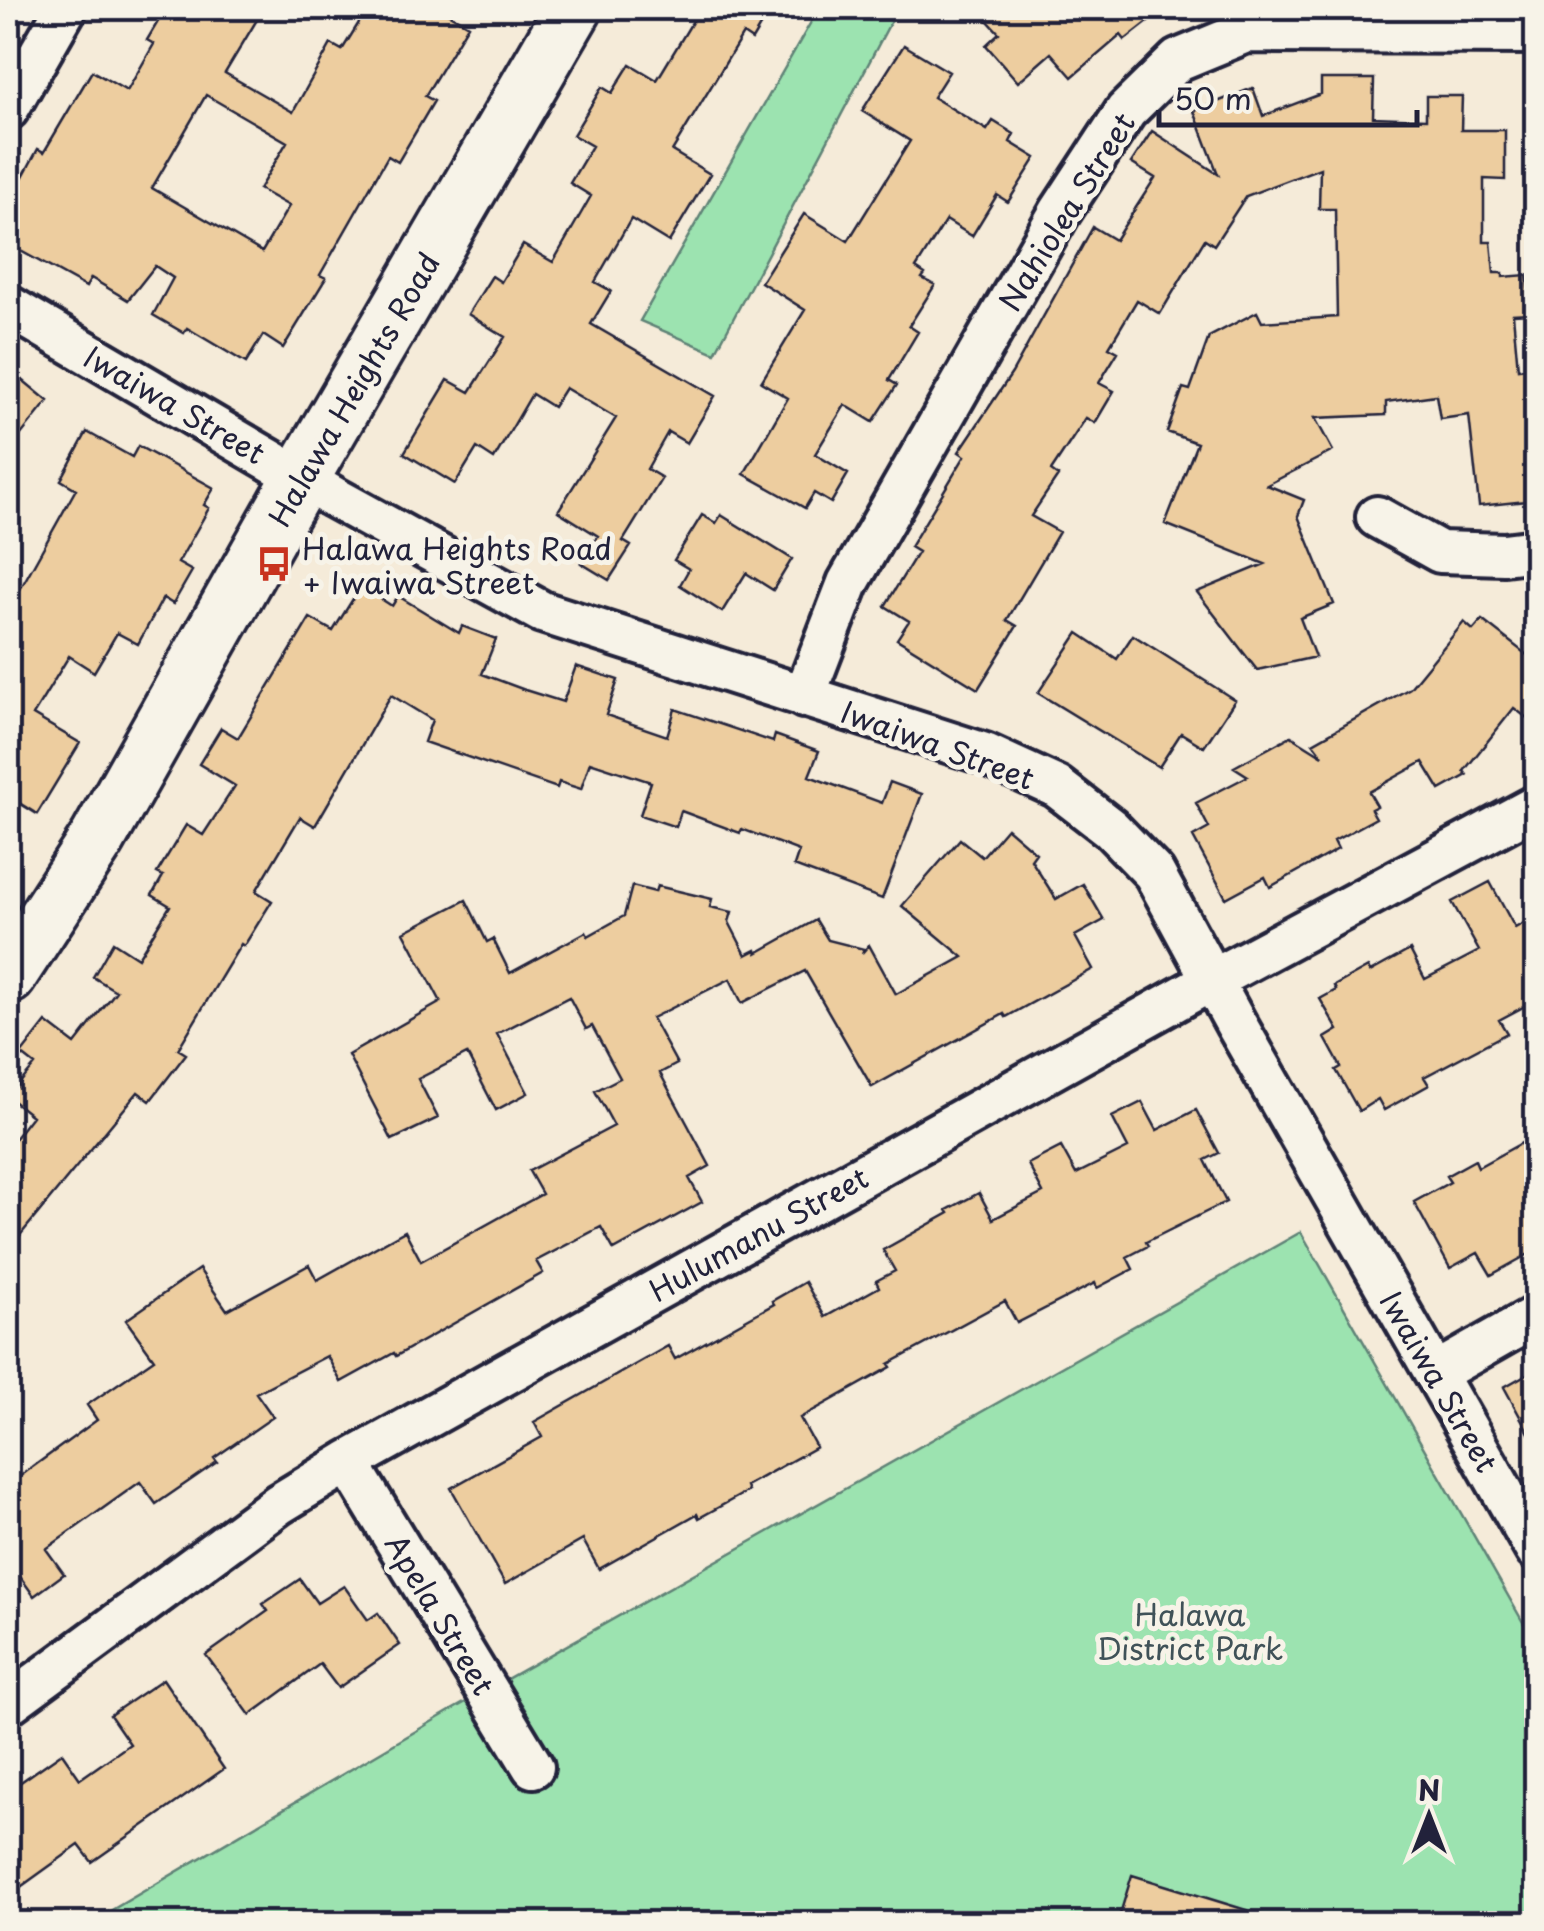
<svg xmlns="http://www.w3.org/2000/svg" width="1544" height="1931" viewBox="0 0 1544 1931" font-family="'Playpen Sans',sans-serif">
  <style>
    .green { fill: #9ce3b0; stroke: #5f8276; stroke-width: 2.5 }
    .building { fill: #edcd9f; stroke: #22223b; stroke-width: 2.5; fill-rule: evenodd }
    .lines { fill: none; stroke-linecap: round; stroke-linejoin: round }
    .street-casing { stroke: #22223b; stroke-width: 48 }
    .secondary-casing { stroke: #22223b; stroke-width: 62 }
    .street { stroke: #f7f3e8; stroke-width: 40 }
    .secondary { stroke: #f7f3e8; stroke-width: 55 }
    .labels { text-anchor: middle; dominant-baseline: central; stroke-width: 10; stroke-linejoin: round; paint-order: stroke }
    .street-label { font-size: 30px; fill: #22223b; stroke: #f7f3e8 }
    .poi-label { font-size: 30px; fill: #22223b; stroke: #f7f3e8; text-anchor: start }
    .park-label { font-size: 30px; fill: #405258; stroke: #f7f3e8 }
  </style>
  <rect width="100%" height="100%" fill="#f5ebd9"/>
  <filter id="ink" filterUnits="userSpaceOnUse"><feTurbulence type="fractalNoise" baseFrequency=".01" numOctaves="2"/><feDisplacementMap in="SourceGraphic" scale="20" xChannelSelector="R" yChannelSelector="G"/><feConvolveMatrix kernelMatrix="1 2 1 2 8 2 1 2 1" color-interpolation-filters="sRGB"/></filter>
  <g filter="url(#ink)">
    <!-- green -->
    <path class="green" d="M 819,8 L 904,8 L 890,23 L 715,353 L 640,321 Z
      M 1301,1232 L 1536,1645 L 1536,1923 L 88,1924 L 450,1711 Z"/>
    <!-- building -->
    <path class="building" d="M 166,8 L 264,8 L 225,73 L 293,112 L 331,44 L 342,50 L 368,8 L 439,8 L 468,25 L 425,96 L 434,101 L 398,162 L 388,156 L 320,275 L 326,278 L 283,348 L 263,335 L 246,363 L 187,328 L 184,333 L 153,315 L 173,278 L 155,266 L 128,300 L 91,278 L 86,287 L 8,244 L 8,204 L 38,149 L 44,152 L 92,71 L 127,91 L 154,44 L 147,40 ZM 206,95 L 287,142 L 259,189 L 289,206 L 262,252 L 152,188 Z
      M 698,8 L 771,8 L 752,40 L 743,34 L 672,151 L 710,174 L 669,242 L 631,219 L 595,282 L 611,291 L 591,324 L 715,396 L 687,443 L 668,432 L 647,469 L 662,478 L 623,541 L 631,546 L 609,580 L 581,563 L 598,536 L 558,511 L 616,418 L 565,388 L 553,407 L 532,394 L 494,459 L 477,448 L 455,484 L 404,453 L 448,380 L 470,392 L 505,337 L 468,314 L 492,276 L 501,282 L 523,245 L 553,262 L 591,196 L 570,183 L 592,146 L 573,135 L 602,87 L 612,93 L 630,64 L 657,80 L 700,9 Z
      M 976,8 L 1166,8 L 1125,40 L 1121,35 L 1072,77 L 1051,53 L 1018,82 L 986,45 L 999,33 Z
      M 904,45 L 949,72 L 933,97 L 987,130 L 993,121 L 1014,134 L 1010,142 L 1036,158 L 1008,202 L 997,195 L 972,236 L 946,220 L 916,268 L 925,274 L 922,278 L 935,285 L 909,326 L 918,332 L 889,380 L 897,385 L 873,422 L 845,405 L 815,454 L 848,474 L 831,503 L 814,493 L 805,508 L 744,474 L 788,398 L 761,382 L 805,310 L 761,282 L 804,214 L 848,241 L 910,141 L 862,111 Z
      M 1321,79 L 1374,79 L 1373,117 L 1426,119 L 1426,96 L 1462,96 L 1461,130 L 1505,130 L 1505,180 L 1484,179 L 1484,242 L 1491,242 L 1494,273 L 1503,273 L 1503,277 L 1527,275 L 1530,313 L 1513,314 L 1518,369 L 1536,367 L 1536,500 L 1479,506 L 1469,415 L 1440,419 L 1436,395 L 1386,402 L 1386,415 L 1315,418 L 1333,451 L 1267,485 L 1304,500 L 1298,516 L 1334,604 L 1300,618 L 1315,657 L 1257,670 L 1197,592 L 1265,564 L 1165,524 L 1197,443 L 1167,432 L 1183,388 L 1190,390 L 1209,337 L 1257,312 L 1262,322 L 1337,317 L 1335,209 L 1319,209 L 1320,168 L 1246,196 L 1214,245 L 1205,239 L 1160,314 L 1137,300 L 1109,347 L 1118,352 L 1099,383 L 1114,391 L 1095,423 L 1086,418 L 1051,471 L 1058,476 L 1031,516 L 1059,532 L 1007,620 L 1017,626 L 978,689 L 897,639 L 909,621 L 885,606 L 918,552 L 910,547 L 965,456 L 959,452 L 1012,373 L 1093,227 L 1115,240 L 1155,178 L 1131,163 L 1152,131 L 1218,174 L 1194,111 L 1253,88 L 1263,116 L 1321,94 Z
      M 8,368 L 48,401 L 8,451 Z
      M 87,432 L 132,457 L 138,446 L 214,488 L 204,505 L 209,508 L 178,563 L 192,571 L 173,604 L 163,598 L 138,644 L 117,633 L 94,672 L 69,656 L 33,715 L 80,743 L 37,814 L 8,796 L 8,611 L 76,489 L 61,480 Z
      M 702,515 L 716,523 L 721,515 L 792,559 L 773,590 L 746,573 L 722,612 L 680,585 L 689,569 L 674,560 Z
      M 361,586 L 392,606 L 398,596 L 459,633 L 462,626 L 496,639 L 482,674 L 525,690 L 563,702 L 576,666 L 618,680 L 606,715 L 667,736 L 675,709 L 773,742 L 775,735 L 819,751 L 809,776 L 882,803 L 890,782 L 922,794 L 882,899 L 794,866 L 799,851 L 742,829 L 740,833 L 681,811 L 676,827 L 640,815 L 651,782 L 590,762 L 581,789 L 559,782 L 557,788 L 424,742 L 432,720 L 391,695 L 315,826 L 300,817 L 256,891 L 272,901 L 244,946 L 241,944 L 178,1049 L 186,1054 L 150,1101 L 138,1092 L 8,1250 L 8,1147 L 32,1116 L 8,1097 L 35,1065 L 21,1054 L 46,1022 L 75,1044 L 116,991 L 93,977 L 113,942 L 138,958 L 170,906 L 152,895 L 163,876 L 157,873 L 186,825 L 203,835 L 235,786 L 199,764 L 221,728 L 238,738 L 310,618 L 333,631 Z
      M 1482,620 L 1536,662 L 1536,725 L 1514,708 L 1464,771 L 1467,775 L 1440,790 L 1423,762 L 1369,792 L 1377,806 L 1371,809 L 1376,818 L 1334,841 L 1338,849 L 1270,887 L 1265,877 L 1226,898 L 1193,837 L 1209,828 L 1196,803 L 1248,776 L 1234,767 L 1291,736 L 1323,756 L 1313,743 L 1410,688 L 1464,622 L 1473,630 Z
      M 1078,633 L 1117,659 L 1133,635 L 1235,700 L 1204,747 L 1181,733 L 1159,767 L 1038,693 Z
      M 1007,828 L 1036,853 L 1031,860 L 1056,899 L 1083,884 L 1104,920 L 1075,936 L 1093,969 L 1006,1017 L 1004,1014 L 872,1087 L 805,971 L 742,1003 L 730,979 L 652,1018 L 677,1064 L 660,1073 L 710,1166 L 689,1178 L 702,1202 L 614,1250 L 601,1227 L 536,1261 L 543,1273 L 396,1356 L 394,1353 L 341,1382 L 327,1356 L 256,1393 L 273,1417 L 214,1458 L 217,1462 L 156,1504 L 140,1482 L 46,1549 L 64,1574 L 34,1596 L 8,1560 L 8,1485 L 97,1420 L 87,1405 L 154,1359 L 126,1320 L 199,1269 L 227,1310 L 309,1265 L 317,1280 L 405,1231 L 421,1261 L 542,1194 L 529,1171 L 614,1126 L 595,1091 L 620,1078 L 592,1026 L 586,1029 L 569,997 L 497,1034 L 528,1093 L 496,1110 L 467,1054 L 418,1079 L 438,1118 L 392,1140 L 348,1055 L 441,1002 L 404,932 L 466,900 L 487,942 L 493,939 L 510,973 L 586,932 L 588,936 L 624,916 L 632,886 L 655,892 L 657,886 L 712,899 L 710,907 L 732,912 L 729,922 L 746,955 L 756,950 L 757,953 L 816,920 L 828,940 L 864,949 L 862,953 L 869,945 L 896,994 L 963,957 L 902,906 L 960,839 L 982,857 Z
      M 1490,882 L 1515,928 L 1536,916 L 1536,1000 L 1499,1020 L 1507,1033 L 1424,1077 L 1429,1085 L 1384,1110 L 1378,1099 L 1359,1111 L 1336,1070 L 1341,1067 L 1325,1038 L 1338,1030 L 1320,999 L 1336,990 L 1334,986 L 1368,967 L 1370,972 L 1410,950 L 1425,979 L 1479,951 L 1452,902 Z
      M 1142,1102 L 1157,1130 L 1196,1110 L 1219,1153 L 1205,1160 L 1226,1202 L 1146,1242 L 1148,1246 L 1127,1257 L 1133,1269 L 1097,1288 L 1095,1283 L 1017,1323 L 1005,1301 L 889,1364 L 891,1367 L 800,1418 L 816,1447 L 746,1486 L 748,1491 L 699,1518 L 697,1514 L 599,1569 L 583,1540 L 505,1584 L 451,1488 L 542,1437 L 534,1422 L 668,1346 L 675,1359 L 774,1304 L 772,1301 L 805,1282 L 825,1317 L 879,1287 L 876,1281 L 895,1271 L 883,1250 L 949,1213 L 947,1210 L 979,1193 L 993,1219 L 1043,1193 L 1028,1164 L 1061,1147 L 1076,1174 L 1128,1148 L 1112,1117 Z
      M 1536,1135 L 1536,1250 L 1491,1275 L 1478,1253 L 1450,1268 L 1414,1202 L 1450,1182 L 1446,1176 L 1475,1160 L 1478,1167 Z
      M 1536,1369 L 1536,1446 L 1504,1387 Z
      M 300,1579 L 317,1603 L 344,1586 L 368,1620 L 378,1613 L 400,1645 L 338,1688 L 320,1664 L 250,1715 L 206,1655 L 268,1611 L 263,1604 Z
      M 163,1679 L 224,1769 L 92,1862 L 79,1845 L 8,1896 L 8,1791 L 62,1753 L 80,1779 L 130,1744 L 110,1715 Z
      M 1132,1875 L 1269,1917 L 1268,1924 L 1117,1924 Z"/>
    <g class="lines">
      <defs>
        <path id="street" d="M 8,109 L 66,8
          M 8,306 L 333,497 L 542,612 L 985,754 L 1057,787 L 1110,828 L 1154,873 L 1236,1024 L 1536,1550
          M 1377,517 L 1440,552 L 1504,554 L 1536,550
          M 804,697 L 848,583 L 1060,212 L 1126,111 L 1178,60 L 1246,32 L 1536,33
          M 1436,1373 L 1536,1316
          M 348,1462 L 533,1767
          M 8,1704 L 279,1504 L 348,1462 L 1212,980 L 1536,806"/>
        <path id="secondary" d="M 8,976 L 98,838 L 301,478 L 574,8"/>
      </defs>
      <!-- street casing -->
      <use href="#street" class="street-casing"/>
      <!-- secondary casing -->
      <use href="#secondary" class="secondary-casing"/>
      <!-- street -->
      <use href="#street" class="street"/>
      <!-- secondary -->
      <use href="#secondary" class="secondary"/>
    </g>
  </g>
  <!-- icons -->
  <defs>
    <symbol id="bus-bare" viewBox="-9 -9 18 18"><path d="M-5-6H5V4H4V6H2V4H-2V6H-4V4H-5ZM-3.5-4V0h7V-4ZM-3.5 1.2v1.5H-2V1.2ZM2 1.2v1.5H3.5V1.2Z" fill="#c8321e" stroke="#f7f3e8" stroke-width="2.5" paint-order="stroke"/></symbol>
  </defs>
  <g fill-rule="evenodd">
    <use href="#bus-bare" x="249" y="539" width="50" height="50"/>
  </g>
  <g class="labels">
    <!-- street labels -->
    <g class="street-label">
      <text transform="translate(1066 211) rotate(-58)">Nahiolea Street</text>
      <text transform="translate(353 389) rotate(-60)">Halawa Heights Road</text>
      <text transform="translate(175 404) rotate(30)">Iwaiwa Street</text>
      <text transform="translate(938 744) rotate(20)">Iwaiwa Street</text>
      <text transform="translate(758 1233) rotate(-29)">Hulumanu Street</text>
      <text transform="translate(1440 1381) rotate(60)">Iwaiwa Street</text>
      <text transform="translate(441 1614) rotate(59)">Apela Street</text>
    </g>
    <!-- poi labels -->
    <g class="poi-label">
      <text x="302" y="547">Halawa Heights Road<tspan x="302" dy="34">+ Iwaiwa Street</tspan></text>
    </g>
    <!-- park labels -->
    <g class="park-label">
      <text x="1190" y="1613">Halawa<tspan x="1190" dy="34">District Park</tspan></text>
    </g>
  </g>
  <!-- margin -->
  <rect width="1544" height="1931" fill="none" stroke="#f7f3e8" stroke-width="40"/>
  <rect x="20" y="20" width="1504" height="1891" fill="none" stroke="#22223b" stroke-width="4" filter="url(#ink)"/>
  <!-- north arrow -->
  <g transform="translate(1429 1816)" stroke="#f7f3e8" stroke-width="8" paint-order="stroke">
  <path d="M0-8L18 38L0 25L-18 38Z" fill="#22223b"/>
  <text y="-15" font-size="28" font-weight="bold" text-anchor="middle" fill="#22223b">N</text>
  </g>
  <!-- scale -->
  <path d="M1159 110v15h258v-15" fill="none" stroke="#22223b" stroke-width="5"/>
  <text x="1174" y="110" font-size="30" fill="#22223b" stroke="#f7f3e8" stroke-width="8" paint-order="stroke">50 m</text>
</svg>
